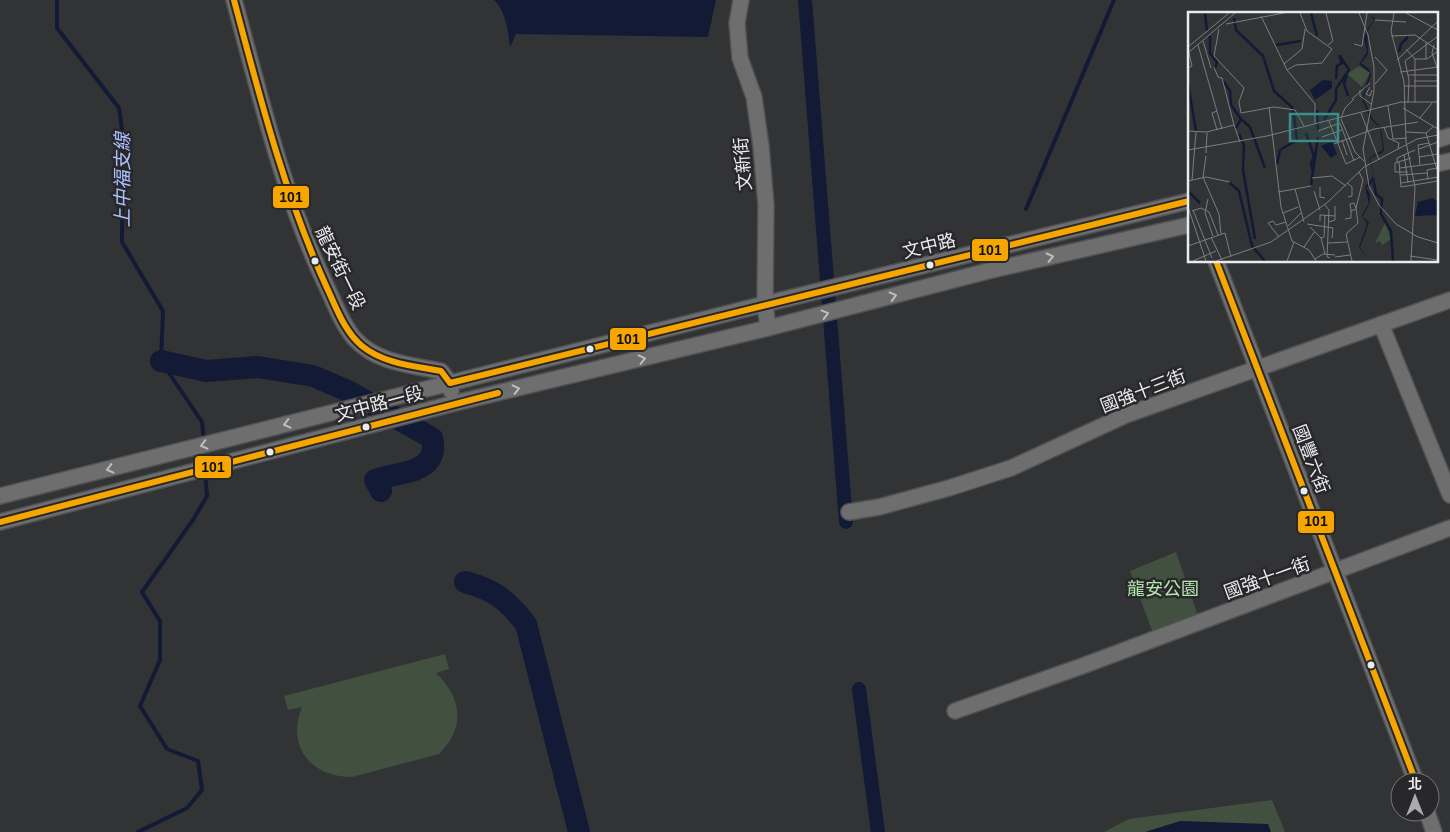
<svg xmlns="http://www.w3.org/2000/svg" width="1450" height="832" viewBox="0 0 1450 832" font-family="Arial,'Noto Sans TC',sans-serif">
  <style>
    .green { fill: #425040 }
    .water { fill: #121a36 }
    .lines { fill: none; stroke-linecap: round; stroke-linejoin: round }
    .stream { stroke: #121a36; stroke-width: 4 }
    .canal { stroke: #121a36; stroke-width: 14 }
    .river { stroke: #121a36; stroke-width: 22 }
    .minor-casing { stroke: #505153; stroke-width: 18 }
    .minor { stroke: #6e6e6f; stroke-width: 15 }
    .bus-1-casing { stroke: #28282b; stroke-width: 10 }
    .bus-1 { stroke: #f7a600; stroke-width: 6 }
    .oneway { stroke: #bfbfc1 }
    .bus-dot { fill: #eaebed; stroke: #28282b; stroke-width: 2 }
    .labels { text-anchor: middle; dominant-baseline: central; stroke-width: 5; stroke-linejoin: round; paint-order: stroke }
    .street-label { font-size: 18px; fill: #eaebed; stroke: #28282b }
    .park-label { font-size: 18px; fill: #b4e5ad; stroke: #28282b }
    .water-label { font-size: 19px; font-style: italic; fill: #abc0ff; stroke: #28282b }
    .inset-river { fill: none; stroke: #121a36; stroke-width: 2.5 }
    .inset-road { fill: none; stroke: #7c7d7e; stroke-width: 1 }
    .view { fill: #3b8d87; fill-opacity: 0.15; stroke: #3b8d87; stroke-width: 2.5 }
    .inset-edge { fill: none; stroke: #eaebed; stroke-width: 2.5 }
    .line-badge { stroke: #28282b; stroke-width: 2 }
    .pale-badge-label { font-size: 14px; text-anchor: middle; font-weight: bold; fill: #111 }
  </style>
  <rect width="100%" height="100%" fill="#323334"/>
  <!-- green -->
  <path class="green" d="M 1176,552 L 1198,616 L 1153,633 L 1130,571 Z
    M 445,654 L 449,669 L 436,673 C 462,698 466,727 439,754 L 352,777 C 311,777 286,747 302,707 L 288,710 L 284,696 Z
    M 1272,800 L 1285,832 L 1104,832 L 1129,819 Z"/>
  <!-- water -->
  <path class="water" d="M 494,0 L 716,0 L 708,37 L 516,34 L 510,47 C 508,31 506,12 494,0 Z
    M 1180,821 L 1268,824 L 1271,832 L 1145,832 Z"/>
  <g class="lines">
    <!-- stream -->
    <path class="stream" d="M 57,0 L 57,28 L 119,108 L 123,136 L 122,242 L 163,311 L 161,361 L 202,422 L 204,442
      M 1026,209 L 1114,0
      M 204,449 L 205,465
      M 138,832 L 187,808 L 202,790 L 198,761 L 167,749 L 140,706 L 160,660 L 160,621 L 142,592 L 193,520 L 207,496 L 205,472"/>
    <!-- canal -->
    <path class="canal" d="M 805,0 L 846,522
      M 859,689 L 878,832"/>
    <!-- river -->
    <path class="river" d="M 161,361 L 206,371 L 258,367 L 313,376 L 348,391 L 432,438 C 440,475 399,471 375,480 L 381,491
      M 465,582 C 495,590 507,600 526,624 L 579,832"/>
    <defs>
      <path id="minor" d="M 234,0 C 260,95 282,191 324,281 C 333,299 341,323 354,338 C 376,363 411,365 441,371 L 450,383 L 451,391
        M 741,0 L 737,23 L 740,58 L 754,97 L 761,146 L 766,205 L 765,304 L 768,328
        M 1436,140 L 1450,136
        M 1436,164 L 1450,161
        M 1216,261 L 1416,782
        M 1381,324 L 1450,495
        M 0,496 L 765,304 L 1189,201
        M 849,512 L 879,507 L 949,488 L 1011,468 L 1126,415 L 1450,300
        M 0,522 L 451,404 L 768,328 L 988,271 L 1189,225
        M 955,711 L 1085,665 L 1450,528
        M 1427,812 L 1434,832"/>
    </defs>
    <!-- minor casing -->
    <use href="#minor" class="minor-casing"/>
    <!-- minor -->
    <use href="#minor" class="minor"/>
    <defs>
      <path id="bus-1" d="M 234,0 C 260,98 285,196 327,288 C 337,309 344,331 362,346 C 384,364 415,366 441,371 L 450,383 L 1189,201
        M 1216,261 L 1416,782
        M 0,522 L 498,393"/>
    </defs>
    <!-- bus-1 casing -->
    <use href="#bus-1" class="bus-1-casing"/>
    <!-- bus-1 -->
    <use href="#bus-1" class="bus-1"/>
  </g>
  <!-- one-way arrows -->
  <defs><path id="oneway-chevron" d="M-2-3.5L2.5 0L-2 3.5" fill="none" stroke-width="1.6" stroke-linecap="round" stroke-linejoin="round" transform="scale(1.25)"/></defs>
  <g class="oneway">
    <use href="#oneway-chevron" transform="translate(1050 257) rotate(-13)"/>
    <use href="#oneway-chevron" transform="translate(893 296) rotate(-15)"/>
    <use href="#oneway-chevron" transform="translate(825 314) rotate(-15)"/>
    <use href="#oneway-chevron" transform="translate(642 359) rotate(-13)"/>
    <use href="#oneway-chevron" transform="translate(516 389) rotate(-13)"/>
    <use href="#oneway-chevron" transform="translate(287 424) rotate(166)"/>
    <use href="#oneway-chevron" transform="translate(204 445) rotate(166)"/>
    <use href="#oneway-chevron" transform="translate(110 469) rotate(166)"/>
  </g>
  <!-- markers -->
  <g class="bus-dot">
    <circle cx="315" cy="261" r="4.5"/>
    <circle cx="930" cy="265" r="4.5"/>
    <circle cx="590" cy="349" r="4.5"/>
    <circle cx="366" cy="427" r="4.5"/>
    <circle cx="270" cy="452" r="4.5"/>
    <circle cx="1304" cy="491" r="4.5"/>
    <circle cx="1371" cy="665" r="4.5"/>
  </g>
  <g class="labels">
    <!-- street labels -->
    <g class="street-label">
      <text transform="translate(743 164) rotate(-95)">文新街</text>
      <text transform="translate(929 246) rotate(-14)">文中路</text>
      <text transform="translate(340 268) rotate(64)">龍安街一段</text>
      <text transform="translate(1143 391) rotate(-21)">國強十三街</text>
      <text transform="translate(379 404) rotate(-15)">文中路一段</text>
      <text transform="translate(1311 459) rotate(69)">國豐六街</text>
      <text transform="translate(1267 578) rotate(-20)">國強十一街</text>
    </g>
    <!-- park labels -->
    <g class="park-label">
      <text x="1163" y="589">龍安公園</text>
    </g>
    <!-- water labels -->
    <g class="water-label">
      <text transform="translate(122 180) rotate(-90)">上中福支線</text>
    </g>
  </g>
  <!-- overview -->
  <g transform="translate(1188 12)">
    <rect width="250" height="250" fill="#323334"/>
    <path d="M 171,54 L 182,61 L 174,75 L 159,62 ZM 197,211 L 203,227 L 194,233 L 192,229 L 187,231 Z" fill="#425040"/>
    <path d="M 181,1 L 187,7 L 179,20 L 180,42 L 173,51 L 181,57 L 183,63 L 175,86 L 184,106 L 193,116 L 196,138 L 194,141 L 182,146 L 186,163 L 183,172 L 178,176 L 182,182 L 182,191 L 175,204 L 181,211 L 172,235 L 181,249 L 171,235 L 179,212 L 174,203 L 181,191 L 177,175 L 186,163 L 181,146 L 195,138 L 192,116 L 182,106 L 174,87 L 182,61 L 171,52 L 179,40 L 176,26 L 180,16 L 186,8 ZM 135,68 L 144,69 L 144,76 L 127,88 L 122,78 ZM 144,129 L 149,142 L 143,146 L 133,134 ZM 245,186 L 250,190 L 250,203 L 227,204 L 230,190 Z" fill="#121a36"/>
    <path class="inset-river" d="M 17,1 L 19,19M 123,1 L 129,24M 46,6 L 48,18 L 75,44 L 86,79 L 105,96 L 109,128 L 92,138 L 89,152M 22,24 L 22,41 L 29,50 L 27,57M 88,33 L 113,29M 211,40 L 213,32 L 220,25M 159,63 L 156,71 L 160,84M 148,67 L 149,54 L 154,51 L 151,43M 35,69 L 42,79 L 43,93 L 53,107 L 48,116M 0,72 L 8,119M 129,98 L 130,119M 53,107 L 62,115 L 77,156M 136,108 L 148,88 L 148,77 L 161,58 L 152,44M 118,121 L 126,144 L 123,152 L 125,160M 51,122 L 56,133 L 55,158 L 67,227M 185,166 L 188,182 L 194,187 L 193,202 L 203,219 L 205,249M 41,170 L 51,179 L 64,234 L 77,249M 123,173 L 130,125M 0,179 L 12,191"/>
    <path class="inset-road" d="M 138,1 L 145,29 L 140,33M 171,1 L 180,23 L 186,55 L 186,79 L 175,137 L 181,174 L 191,193 L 208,212 L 230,225 L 250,231M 206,1 L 203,19 L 216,70 L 218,130 L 227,175 L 223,249M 218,1 L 250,18M 73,4 L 99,58 L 127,92 L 127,112M 187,8 L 218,10M 38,12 L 96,1M 31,17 L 26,44 L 56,76 L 51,90 L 53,101 L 86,95 L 107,98 L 116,114M 203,24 L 227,23 L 250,38M 15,29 L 23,56M 238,31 L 238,47M 166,32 L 174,34 L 179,1M 10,33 L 34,117M 246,33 L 244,41 L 250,58M 0,35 L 41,1M 218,37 L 227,47 L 239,47 L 250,39M 0,41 L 47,1M 187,45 L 199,58 L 187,72M 209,48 L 250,9M 96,52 L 114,37 L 117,17M 26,55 L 30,65 L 34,66 L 46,113M 0,56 L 4,54 L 1,41M 99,58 L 108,53 L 134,51 L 144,37 L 119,19 L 112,1M 212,60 L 250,55M 220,63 L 250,63M 226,69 L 250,69M 216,74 L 250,74M 182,75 L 178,82 L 182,84 L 184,78M 172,78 L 172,84 L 183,92M 164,87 L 182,71M 220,91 L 221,68 L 217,49 L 250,24M 227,91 L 227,47M 200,94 L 205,127 L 219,126M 81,95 L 93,195 L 104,229 L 121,238 L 128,249M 215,96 L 250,117M 29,99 L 24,101 L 29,118M 173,101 L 191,148M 153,106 L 157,96 L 166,87M 232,106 L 244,91M 153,107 L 167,140 L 176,149M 141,109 L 158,152 L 172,145M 196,115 L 200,126 L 211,131 L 210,137M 250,117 L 250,101M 0,119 L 19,120 L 46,113 L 52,130M 130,119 L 152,111 L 166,149M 218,120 L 238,121 L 246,114M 238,121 L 250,161M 134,125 L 154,118M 154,128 L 159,143M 146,132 L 186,117 L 230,110M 231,137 L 250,130M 0,138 L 79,124 L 213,90 L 250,90M 18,141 L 19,121M 216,142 L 220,171M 18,144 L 15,165 L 31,202 L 33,222M 231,145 L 250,142M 209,150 L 209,146 L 227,138M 211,150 L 213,175 L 250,169M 232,153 L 230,133 L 241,131M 212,156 L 250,151M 220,160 L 207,160 L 207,151 L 223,146M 213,163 L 239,161M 124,166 L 144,164 L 158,174M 4,168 L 8,120M 240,168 L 239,158 L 249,156M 0,169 L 18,165 L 42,170M 159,171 L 164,175 L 164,184 L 160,185M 213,171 L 250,165M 132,175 L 132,185 L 137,186M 107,177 L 116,210M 126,179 L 132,198M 90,180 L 123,174M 20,187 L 17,201 L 25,224M 137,193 L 141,198 L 139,245 L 142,246M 0,195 L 18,249M 5,198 L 24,246M 4,199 L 13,196 L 21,200 L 30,223M 163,199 L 162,192 L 166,191 L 168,196M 95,201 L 110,195M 157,207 L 163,206 L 163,199 L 168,197M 132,209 L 132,203 L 147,204M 141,210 L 147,208 L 147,194M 119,212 L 145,216 L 144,226M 100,214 L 113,201M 122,215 L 133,226 L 137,242M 23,225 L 34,248M 91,225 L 80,211 L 85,209 L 88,213 L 98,210M 133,226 L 136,225 L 137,203M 140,231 L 159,230M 0,234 L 37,221 L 43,245M 116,235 L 127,219M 222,244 L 249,248M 147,245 L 162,243M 127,247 L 135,242 L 147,243M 5,249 L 28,239M 28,249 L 83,230 L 140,190 L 176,155 L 229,127 L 250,123M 99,249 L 106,230M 164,249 L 158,222 L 170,211 L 168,196 L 175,168 L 171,160"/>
    <path class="view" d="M 102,102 L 150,102 L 150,129 L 102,129 Z"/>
    <rect width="250" height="250" class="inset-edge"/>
  </g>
  <g class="line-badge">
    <rect x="272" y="185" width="38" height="24" rx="5" fill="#f7a600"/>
    <rect x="971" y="238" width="38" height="24" rx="5" fill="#f7a600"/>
    <rect x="609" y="327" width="38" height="24" rx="5" fill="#f7a600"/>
    <rect x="194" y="455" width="38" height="24" rx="5" fill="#f7a600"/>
    <rect x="1297" y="510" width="38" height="24" rx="5" fill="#f7a600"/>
  </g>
  <g class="pale-badge-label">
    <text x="291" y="202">101</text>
    <text x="990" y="255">101</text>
    <text x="628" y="344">101</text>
    <text x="213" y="472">101</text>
    <text x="1316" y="526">101</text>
  </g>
  <!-- north arrow -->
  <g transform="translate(1415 797)"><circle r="24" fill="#28282b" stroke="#767679"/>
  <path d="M0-4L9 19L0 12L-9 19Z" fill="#aaabac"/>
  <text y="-8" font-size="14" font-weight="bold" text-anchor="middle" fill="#eaebed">北</text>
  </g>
</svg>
